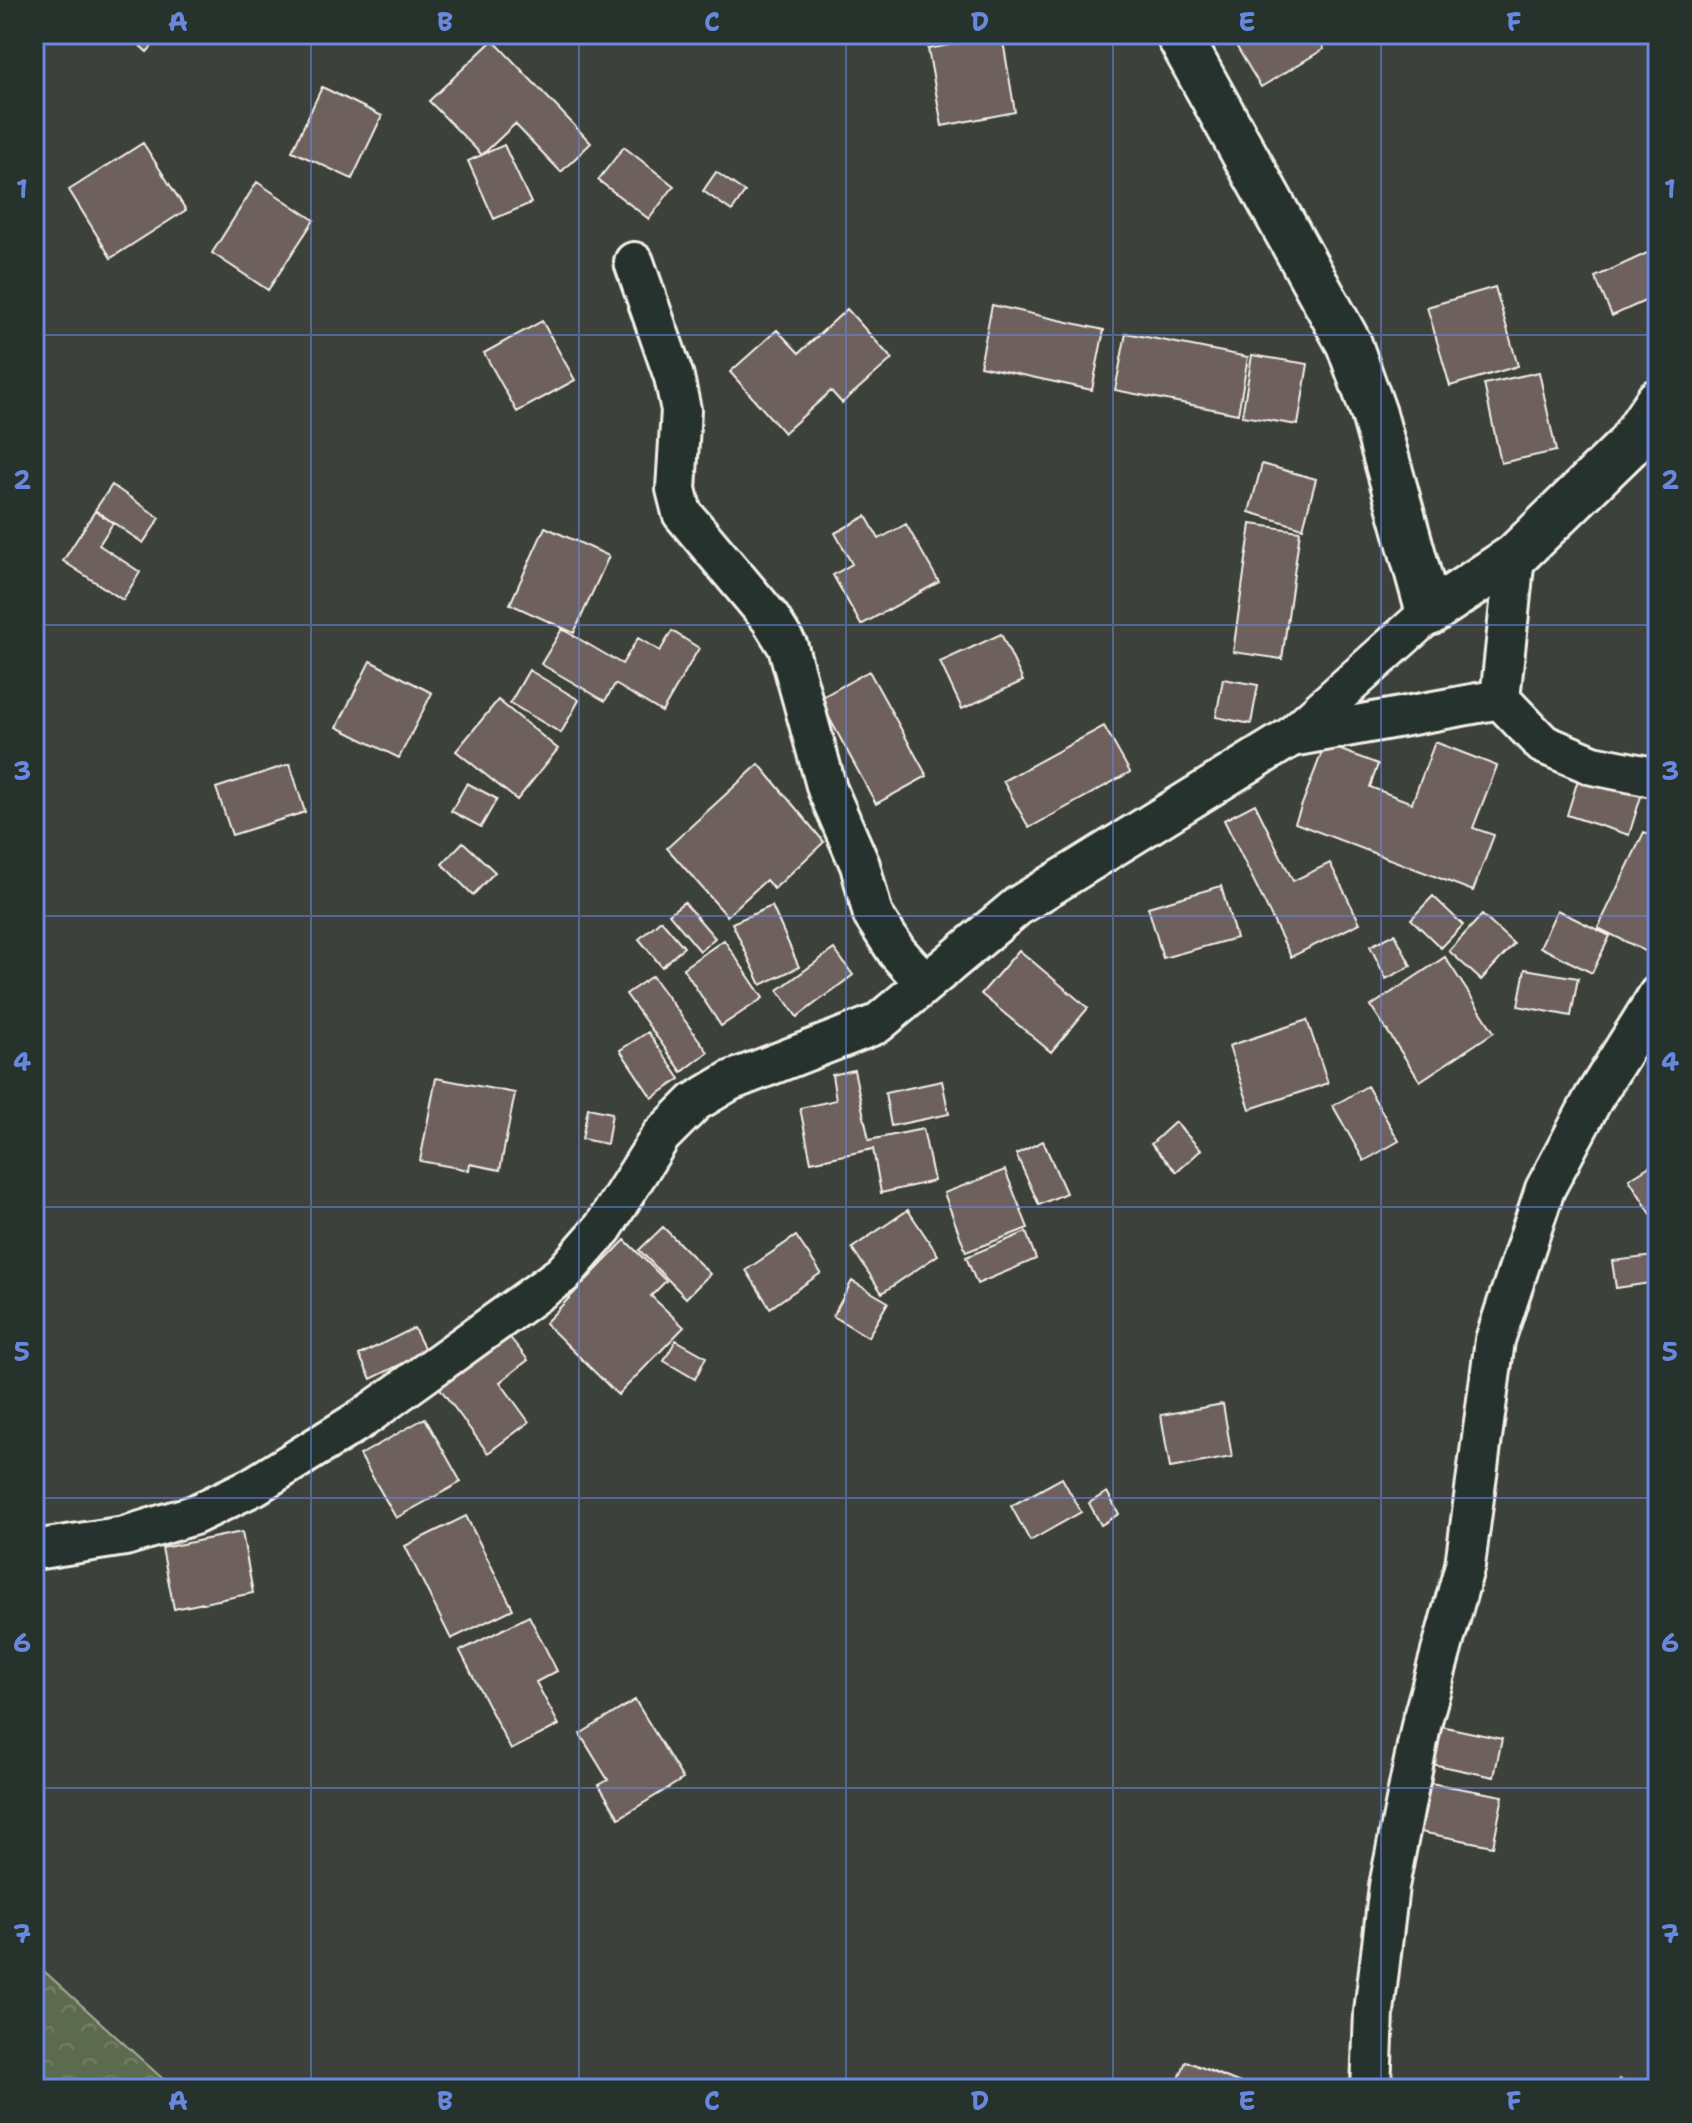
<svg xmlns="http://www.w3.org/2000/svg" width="1692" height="2123" viewBox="0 0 1692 2123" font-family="'Shantell Sans',sans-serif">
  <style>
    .forest { fill: url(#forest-crowns); stroke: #a8ae9a; stroke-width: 2 }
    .building { fill: #6e615d; stroke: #f4f1e8; stroke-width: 2 }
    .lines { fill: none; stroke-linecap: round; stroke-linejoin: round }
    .street-casing { stroke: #f4f1e8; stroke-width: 44 }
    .secondary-casing { stroke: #f4f1e8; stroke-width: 50 }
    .street { stroke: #26332d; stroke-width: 38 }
    .secondary { stroke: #26332d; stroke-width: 44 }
    .grid { fill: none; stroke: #6887de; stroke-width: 2; stroke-opacity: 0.55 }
    .neatline { fill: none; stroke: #6887de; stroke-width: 3 }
    .grid-label { font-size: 26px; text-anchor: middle; font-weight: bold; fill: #6887de }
  </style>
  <defs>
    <pattern id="forest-crowns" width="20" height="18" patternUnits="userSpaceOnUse" patternTransform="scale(2)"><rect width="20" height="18" fill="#5c6b4d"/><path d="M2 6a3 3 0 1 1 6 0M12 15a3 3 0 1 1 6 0" fill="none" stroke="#748167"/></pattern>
  </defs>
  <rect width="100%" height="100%" fill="#3c413b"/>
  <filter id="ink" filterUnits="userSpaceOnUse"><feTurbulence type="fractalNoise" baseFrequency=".0125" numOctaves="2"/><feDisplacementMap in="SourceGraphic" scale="16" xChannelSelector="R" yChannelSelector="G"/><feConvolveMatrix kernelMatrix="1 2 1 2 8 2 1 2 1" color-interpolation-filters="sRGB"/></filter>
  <g filter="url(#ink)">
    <!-- forest -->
    <path class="forest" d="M 34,1962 L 174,2089 L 34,2089 Z"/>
    <!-- building -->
    <path class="building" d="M 127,34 L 163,34 L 147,52 Z
      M 1229,34 L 1315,34 L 1324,49 L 1261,87 Z
      M 1002,35 L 1015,112 L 942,126 L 928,49 Z
      M 493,40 L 591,143 L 561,172 L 515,124 L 482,155 L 429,101 Z
      M 322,87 L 382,116 L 352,179 L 292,151 Z
      M 143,143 L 186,210 L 111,258 L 69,190 Z
      M 504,145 L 531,203 L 494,219 L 468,161 Z
      M 624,147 L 674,186 L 649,219 L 598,180 Z
      M 716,172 L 745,192 L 732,211 L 703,191 Z
      M 257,182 L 314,220 L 268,290 L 212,253 Z
      M 1658,248 L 1658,295 L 1612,316 L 1595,277 Z
      M 1495,287 L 1518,366 L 1450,386 L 1427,307 Z
      M 992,305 L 1104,330 L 1092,390 L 980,366 Z
      M 847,309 L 892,359 L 842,403 L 831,391 L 784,433 L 730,372 L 777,330 L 799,353 Z
      M 542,321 L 575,380 L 517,412 L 484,353 Z
      M 1126,333 L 1248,357 L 1238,414 L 1115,390 Z
      M 1252,355 L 1308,364 L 1298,425 L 1242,416 Z
      M 1539,372 L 1556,451 L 1501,463 L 1484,384 Z
      M 1262,464 L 1316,479 L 1303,528 L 1249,512 Z
      M 112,485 L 160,518 L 143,543 L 95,510 Z
      M 95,511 L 113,523 L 99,545 L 140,572 L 123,600 L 63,561 Z
      M 866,516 L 879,539 L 906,524 L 939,582 L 861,625 L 833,575 L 852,564 L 835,533 Z
      M 1251,524 L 1300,531 L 1282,659 L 1233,652 Z
      M 545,527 L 609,556 L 574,633 L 510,604 Z
      M 562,629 L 622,664 L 638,638 L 660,651 L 672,631 L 699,648 L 662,712 L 615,684 L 605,701 L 541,664 Z
      M 1001,634 L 1023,681 L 962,709 L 940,662 Z
      M 370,661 L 432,693 L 399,758 L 337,727 Z
      M 529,670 L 579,700 L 561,733 L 510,703 Z
      M 869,671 L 927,776 L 876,804 L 819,699 Z
      M 1223,679 L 1258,685 L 1251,724 L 1216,717 Z
      M 498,700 L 558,749 L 517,800 L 456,751 Z
      M 1104,726 L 1130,772 L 1029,828 L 1003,781 Z
      M 1435,742 L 1497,766 L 1473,828 L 1494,835 L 1473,891 L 1295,823 L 1325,744 L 1378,764 L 1370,787 L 1412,803 Z
      M 290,764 L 305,812 L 232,835 L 216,788 Z
      M 759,764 L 824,842 L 774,889 L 766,880 L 727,916 L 667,848 Z
      M 1580,773 L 1642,793 L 1629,835 L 1567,815 Z
      M 467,783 L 497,799 L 481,827 L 451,811 Z
      M 1255,804 L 1293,881 L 1330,863 L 1360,923 L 1291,957 L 1224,820 Z
      M 1644,832 L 1658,839 L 1655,956 L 1598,928 Z
      M 463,842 L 495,872 L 473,895 L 442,864 Z
      M 1221,886 L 1236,938 L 1163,958 L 1148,907 Z
      M 1433,896 L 1463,925 L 1441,948 L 1411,919 Z
      M 684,902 L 715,938 L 700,951 L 669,914 Z
      M 772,906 L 799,967 L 761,985 L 732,923 Z
      M 1557,910 L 1610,936 L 1592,973 L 1540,947 Z
      M 1482,915 L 1514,944 L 1481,980 L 1449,951 Z
      M 661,920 L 684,947 L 662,967 L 639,939 Z
      M 1395,934 L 1411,966 L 1386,979 L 1370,946 Z
      M 724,940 L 763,998 L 721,1026 L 683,968 Z
      M 834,949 L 853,975 L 797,1017 L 778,990 Z
      M 1019,950 L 1088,1008 L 1051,1052 L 981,994 Z
      M 1445,957 L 1494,1032 L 1420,1081 L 1371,1006 Z
      M 1525,969 L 1578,978 L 1571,1016 L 1518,1006 Z
      M 652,976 L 708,1052 L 682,1072 L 626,994 Z
      M 1307,1020 L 1328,1083 L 1250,1109 L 1229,1046 Z
      M 648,1032 L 680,1079 L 652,1098 L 620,1050 Z
      M 854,1070 L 869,1140 L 923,1129 L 934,1181 L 881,1193 L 873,1149 L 811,1162 L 800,1108 L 836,1100 L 832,1075 Z
      M 436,1078 L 515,1093 L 500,1170 L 470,1164 L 469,1170 L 420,1161 Z
      M 942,1081 L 949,1114 L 891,1126 L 885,1093 Z
      M 1367,1086 L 1399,1141 L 1364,1161 L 1333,1106 Z
      M 588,1108 L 612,1113 L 607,1144 L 582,1139 Z
      M 1175,1122 L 1201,1150 L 1177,1172 L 1151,1144 Z
      M 1043,1141 L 1066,1193 L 1039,1205 L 1016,1154 Z
      M 1658,1161 L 1658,1225 L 1629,1179 Z
      M 1005,1170 L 1028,1228 L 966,1252 L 944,1193 Z
      M 908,1210 L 938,1255 L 882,1293 L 852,1248 Z
      M 663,1227 L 710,1274 L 686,1298 L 639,1250 Z
      M 1026,1232 L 1036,1259 L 977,1284 L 966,1257 Z
      M 796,1236 L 821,1273 L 770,1308 L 746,1270 Z
      M 625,1240 L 666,1281 L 651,1296 L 684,1327 L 618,1395 L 545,1323 Z
      M 1654,1256 L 1657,1282 L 1616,1288 L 1612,1261 Z
      M 852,1281 L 888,1302 L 868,1337 L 833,1316 Z
      M 414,1328 L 426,1352 L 371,1379 L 359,1355 Z
      M 508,1335 L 528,1360 L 500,1382 L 529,1422 L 488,1453 L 439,1387 Z
      M 676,1340 L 706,1357 L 695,1379 L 664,1361 Z
      M 1223,1404 L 1232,1457 L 1170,1468 L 1161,1415 Z
      M 425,1418 L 461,1482 L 396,1518 L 360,1455 Z
      M 1062,1478 L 1081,1512 L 1030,1541 L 1011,1506 Z
      M 1107,1492 L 1119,1514 L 1101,1525 L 1089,1503 Z
      M 466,1516 L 513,1609 L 451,1639 L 405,1546 Z
      M 242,1532 L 253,1593 L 174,1609 L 162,1548 Z
      M 529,1616 L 557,1671 L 536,1682 L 559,1725 L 511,1750 L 460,1651 Z
      M 635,1700 L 683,1779 L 619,1818 L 599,1785 L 608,1780 L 580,1734 Z
      M 1441,1726 L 1502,1739 L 1494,1777 L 1432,1764 Z
      M 1419,1781 L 1503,1796 L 1493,1846 L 1410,1830 Z
      M 1186,2061 L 1255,2089 L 1175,2089 Z
      M 1619,2079 L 1637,2089 L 1613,2089 Z"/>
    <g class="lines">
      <defs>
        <path id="street" d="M 634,262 L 674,377 L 681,410 L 676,489 L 682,513 L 770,618 L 788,647 L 827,789 L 860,865 L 873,915 L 897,952 L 925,983
          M 1500,699 L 1543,744 L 1593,765 L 1658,778
          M 1500,699 L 1515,556
          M 1291,737 L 1500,699
          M 34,1550 L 125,1536 L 194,1515 L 254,1486 L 363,1418 L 563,1274 L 603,1228 L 661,1136 L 695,1102 L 730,1081 L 877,1024 L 1018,906 L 1291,737 L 1429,613
          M 1371,2089 L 1374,2012 L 1389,1886 L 1422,1721 L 1465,1565 L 1495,1340 L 1545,1189 L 1593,1099 L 1658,995"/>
        <path id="secondary" d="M 1178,34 L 1349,344 L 1374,414 L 1429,613 L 1515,556 L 1628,446 L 1658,401"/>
      </defs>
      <!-- street casing -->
      <use href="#street" class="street-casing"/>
      <!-- secondary casing -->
      <use href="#secondary" class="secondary-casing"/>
      <!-- street -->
      <use href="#street" class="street"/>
      <!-- secondary -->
      <use href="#secondary" class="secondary"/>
    </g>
  </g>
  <!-- grid -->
  <path class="grid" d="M 311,34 L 311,2089M 579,34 L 579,2089M 846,34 L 846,2089M 1113,34 L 1113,2089M 1381,34 L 1381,2089M 34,335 L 1658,335M 34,625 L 1658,625M 34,916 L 1658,916M 34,1207 L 1658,1207M 34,1498 L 1658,1498M 34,1788 L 1658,1788"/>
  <!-- margin -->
  <rect width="1692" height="2123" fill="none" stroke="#26332d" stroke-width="88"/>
  <rect x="44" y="44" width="1604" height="2035" class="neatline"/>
  <g class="grid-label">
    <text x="178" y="31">A</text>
    <text x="445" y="31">B</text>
    <text x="712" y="31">C</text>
    <text x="980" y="31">D</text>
    <text x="1247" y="31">E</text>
    <text x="1514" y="31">F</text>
    <text x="22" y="198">1</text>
    <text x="1670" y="198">1</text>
    <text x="22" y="489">2</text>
    <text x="1670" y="489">2</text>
    <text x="22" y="780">3</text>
    <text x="1670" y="780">3</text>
    <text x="22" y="1071">4</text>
    <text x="1670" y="1071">4</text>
    <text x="22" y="1361">5</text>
    <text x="1670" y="1361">5</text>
    <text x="22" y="1652">6</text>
    <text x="1670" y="1652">6</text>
    <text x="22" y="1943">7</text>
    <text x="1670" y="1943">7</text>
    <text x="178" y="2110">A</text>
    <text x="445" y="2110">B</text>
    <text x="712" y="2110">C</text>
    <text x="980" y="2110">D</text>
    <text x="1247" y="2110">E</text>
    <text x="1514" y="2110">F</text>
  </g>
</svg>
